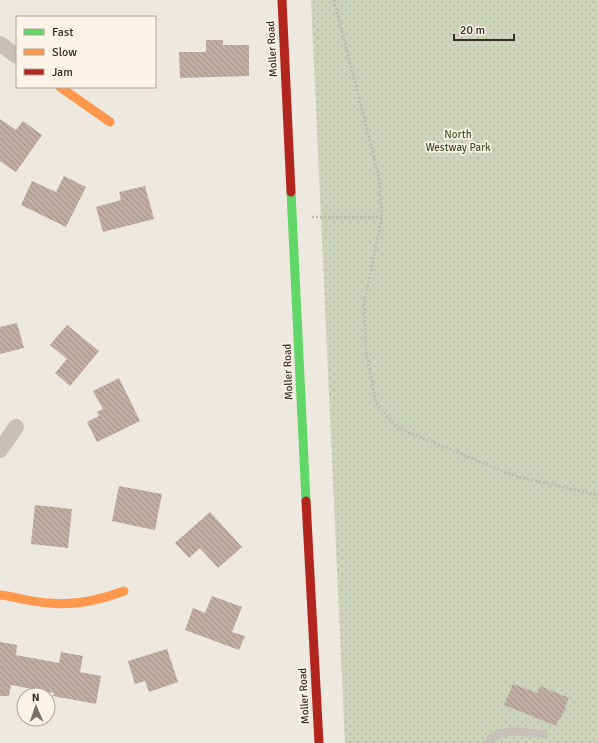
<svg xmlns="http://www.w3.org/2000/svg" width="598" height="743" viewBox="0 0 598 743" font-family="Signika,sans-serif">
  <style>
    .green { fill: url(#green-dots) }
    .building { fill: url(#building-back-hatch) }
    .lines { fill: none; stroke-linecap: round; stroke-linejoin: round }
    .path { stroke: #bfb8b1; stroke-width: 2.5; stroke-dasharray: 2 2; stroke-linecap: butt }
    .lane { stroke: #c6c0b9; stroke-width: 8 }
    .street { stroke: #c6c0b9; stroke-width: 16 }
    .fast { stroke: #63d668; stroke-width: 9 }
    .slow { stroke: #ff974d; stroke-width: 9 }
    .jam { stroke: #b3261e; stroke-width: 9 }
    .labels { text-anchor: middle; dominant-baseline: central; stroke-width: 3.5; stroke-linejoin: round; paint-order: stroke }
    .street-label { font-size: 11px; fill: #382e27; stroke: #fbf3e7 }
    .park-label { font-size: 11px; fill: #435829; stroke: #fbf3e7 }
  </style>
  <defs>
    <pattern id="green-dots" width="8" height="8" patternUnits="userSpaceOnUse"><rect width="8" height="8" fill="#cdd4b9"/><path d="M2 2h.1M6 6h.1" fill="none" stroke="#b1b69f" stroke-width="1.8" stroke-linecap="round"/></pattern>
    <pattern id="building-back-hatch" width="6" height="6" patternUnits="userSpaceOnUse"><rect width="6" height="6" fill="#c2ada1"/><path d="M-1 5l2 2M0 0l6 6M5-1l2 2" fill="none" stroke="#9f8d83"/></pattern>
  </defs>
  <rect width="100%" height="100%" fill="#ede8e0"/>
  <!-- green -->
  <path class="green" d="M 311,0 L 598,0 L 598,743 L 345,743 Z"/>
  <!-- building -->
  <path class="building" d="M 206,40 L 223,40 L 223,45 L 249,45 L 249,76 L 180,78 L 179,52 L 206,52 Z
    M 0,119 L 16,130 L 23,121 L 42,135 L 16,172 L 0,161 Z
    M 64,176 L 86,187 L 66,227 L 21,205 L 32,181 L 56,192 Z
    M 145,186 L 154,219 L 103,232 L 96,207 L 121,200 L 119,192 Z
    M 17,323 L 24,348 L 0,354 L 0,327 Z
    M 67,325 L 99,351 L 70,386 L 55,373 L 67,359 L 50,345 Z
    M 119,378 L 140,421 L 97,442 L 87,422 L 99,416 L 97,412 L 103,409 L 93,391 Z
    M 119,486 L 162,494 L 155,530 L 112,521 Z
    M 35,505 L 72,509 L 68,548 L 31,544 Z
    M 210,512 L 242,547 L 218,568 L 200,548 L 189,558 L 175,543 Z
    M 212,596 L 242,607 L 232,632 L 245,636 L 239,650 L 185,630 L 193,608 L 205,613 Z
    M 0,642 L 17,645 L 16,655 L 59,663 L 61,652 L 83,656 L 80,672 L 101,676 L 96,704 L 53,696 L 54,693 L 11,685 L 9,696 L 0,696 Z
    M 167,649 L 178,682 L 149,692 L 145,681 L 135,684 L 128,661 Z
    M 513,684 L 537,693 L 540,686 L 569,698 L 560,720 L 559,719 L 556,726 L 504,705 Z"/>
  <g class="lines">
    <!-- path -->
    <path class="path" d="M 334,0 L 379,177 L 382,217 L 364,304 L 366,350 L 376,403 L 398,428 L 515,476 L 598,495
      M 312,217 L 382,217"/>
    <!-- lane -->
    <path class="lane" d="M 487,743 C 499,725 526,733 544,734"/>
    <!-- street -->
    <path class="street" d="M 0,44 L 17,56
      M 0,450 L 16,427"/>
    <!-- fast -->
    <path class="fast" d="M 291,192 L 306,501"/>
    <!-- slow -->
    <path class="slow" d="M 60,87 L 110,122
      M 0,595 C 16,597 32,602 49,603 C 74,606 100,600 124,591"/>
    <!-- jam -->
    <path class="jam" d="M 282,0 L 291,192
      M 306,501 L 319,743"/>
  </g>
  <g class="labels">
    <!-- street labels -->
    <g class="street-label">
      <text transform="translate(272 49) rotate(-93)">Moller Road</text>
      <text transform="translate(288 372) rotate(-92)">Moller Road</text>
      <text transform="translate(304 696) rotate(-93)">Moller Road</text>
    </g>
    <!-- park labels -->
    <g class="park-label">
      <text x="458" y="134">North<tspan x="458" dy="13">Westway Park</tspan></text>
    </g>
  </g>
  <!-- legend -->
  <rect x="16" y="16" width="140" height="72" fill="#fbf3e7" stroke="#ada49a"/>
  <rect x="24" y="29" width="20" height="6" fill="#63d668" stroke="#ada49a"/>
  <text x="52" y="36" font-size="12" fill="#382e27">Fast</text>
  <rect x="24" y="49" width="20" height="6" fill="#ff974d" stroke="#ada49a"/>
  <text x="52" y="56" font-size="12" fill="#382e27">Slow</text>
  <rect x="24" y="69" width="20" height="6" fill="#b3261e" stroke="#ada49a"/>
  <text x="52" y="76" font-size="12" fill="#382e27">Jam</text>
  <!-- north arrow -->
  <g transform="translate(36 707) rotate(358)"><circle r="19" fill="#fbf3e7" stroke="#ada49a"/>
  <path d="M0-3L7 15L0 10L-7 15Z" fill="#776f68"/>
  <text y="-6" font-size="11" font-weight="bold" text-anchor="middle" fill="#382e27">N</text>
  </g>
  <!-- scale -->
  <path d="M454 34v6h60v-6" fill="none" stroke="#382e27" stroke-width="2"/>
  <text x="460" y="34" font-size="12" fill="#382e27" stroke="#fbf3e7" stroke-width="3" paint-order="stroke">20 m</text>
</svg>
